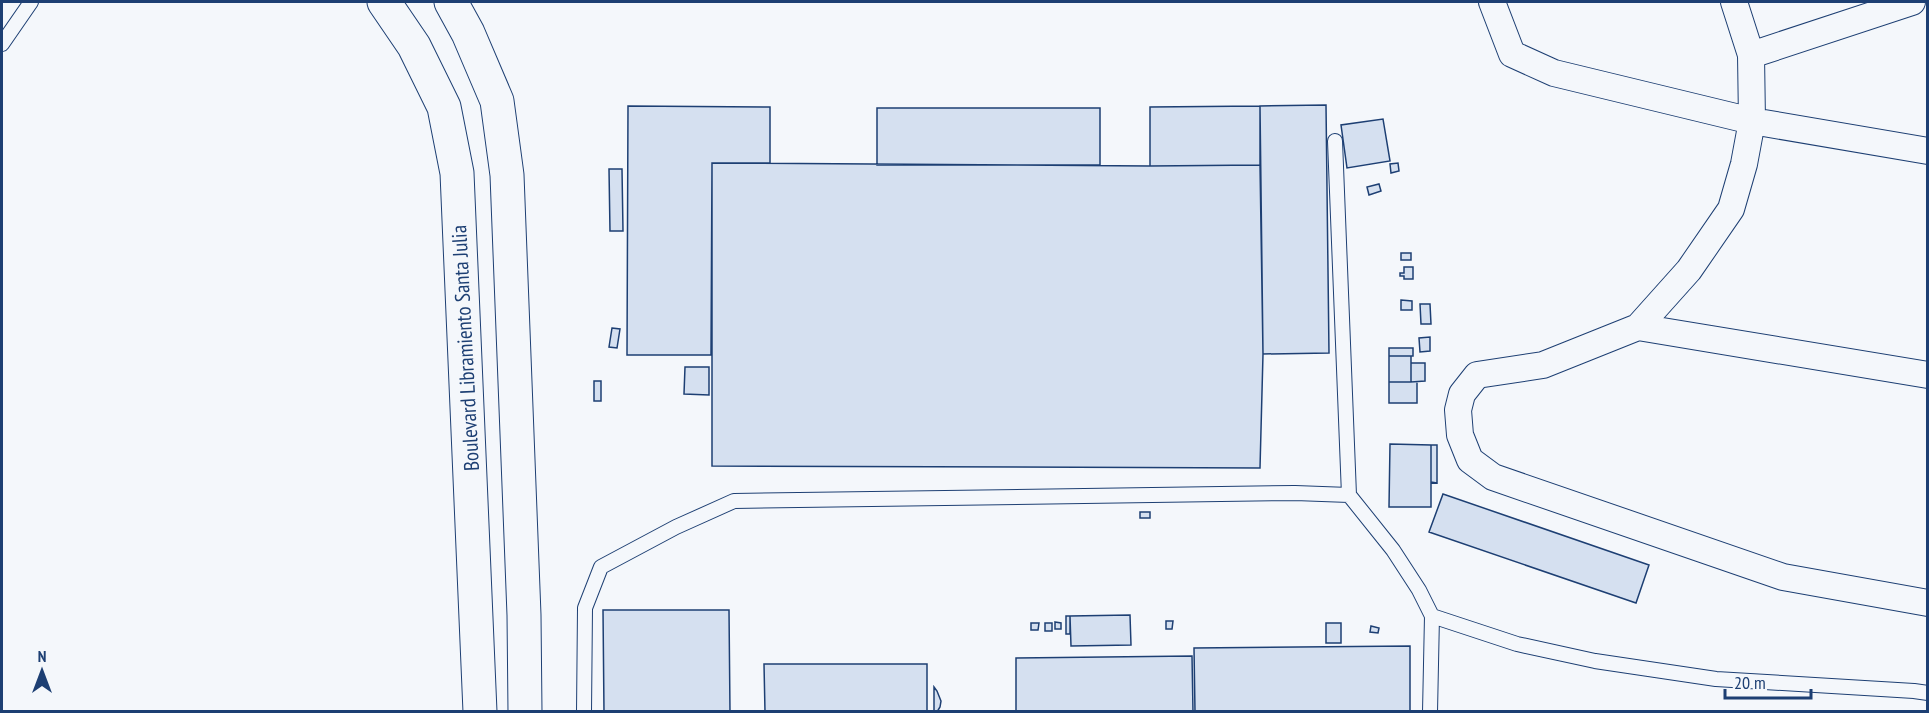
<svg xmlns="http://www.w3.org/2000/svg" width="1929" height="713" viewBox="0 0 1929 713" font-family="'PT Sans Narrow',sans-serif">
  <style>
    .building { fill: #d5e0f0; stroke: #1d3f73; stroke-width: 1.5 }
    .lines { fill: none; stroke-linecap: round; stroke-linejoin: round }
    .lane-casing { stroke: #1d3f73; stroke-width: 16 }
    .street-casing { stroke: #1d3f73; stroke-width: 28 }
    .primary-casing { stroke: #1d3f73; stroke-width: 35 }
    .lane { stroke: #f4f7fb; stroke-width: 14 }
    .street { stroke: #f4f7fb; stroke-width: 26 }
    .primary { stroke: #f4f7fb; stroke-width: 33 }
    .labels { text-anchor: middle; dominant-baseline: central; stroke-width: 4.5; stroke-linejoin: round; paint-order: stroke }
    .street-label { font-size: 21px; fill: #1d3f73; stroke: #f4f7fb }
  </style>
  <rect width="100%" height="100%" fill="#f4f7fb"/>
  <!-- building -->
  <path class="building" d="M 1326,105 L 1329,353 L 1263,354 L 1260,106 Z
    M 628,106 L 770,107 L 770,163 L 712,163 L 711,355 L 627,355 Z
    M 1260,106 L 1260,165 L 1150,166 L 1150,107 Z
    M 877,108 L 1100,108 L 1100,165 L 877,165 Z
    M 1383,119 L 1390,161 L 1347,168 L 1341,125 Z
    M 712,163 L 1150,166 L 1260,165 L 1263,354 L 1260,468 L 712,466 Z
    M 1398,163 L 1399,171 L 1391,173 L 1390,164 Z
    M 609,169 L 622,169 L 623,231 L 610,231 Z
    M 1379,184 L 1381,191 L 1369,195 L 1367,187 Z
    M 1401,253 L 1411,253 L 1411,260 L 1401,260 Z
    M 1404,267 L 1413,267 L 1413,279 L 1404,279 L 1404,276 L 1400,276 L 1400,273 L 1404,273 Z
    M 1401,300 L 1412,301 L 1412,310 L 1401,310 Z
    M 1420,304 L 1430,304 L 1431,324 L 1421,324 Z
    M 612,328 L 620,329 L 617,348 L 609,347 Z
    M 1430,337 L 1430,351 L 1420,352 L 1419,338 Z
    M 1389,348 L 1413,348 L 1413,356 L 1389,356 Z
    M 1389,356 L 1411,356 L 1411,382 L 1389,382 Z
    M 1411,363 L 1425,363 L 1425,381 L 1411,382 Z
    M 685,367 L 709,367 L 709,395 L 684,394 Z
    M 594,381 L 601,381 L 601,401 L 594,401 Z
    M 1389,382 L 1417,382 L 1417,403 L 1389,403 Z
    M 1390,444 L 1431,445 L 1431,507 L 1389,507 Z
    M 1431,445 L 1437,445 L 1437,483 L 1431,482 Z
    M 1443,494 L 1649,565 L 1636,603 L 1429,532 Z
    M 1140,512 L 1150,512 L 1150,518 L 1140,518 Z
    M 603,610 L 729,610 L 730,712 L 604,712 Z
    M 1130,615 L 1131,645 L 1071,646 L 1070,616 Z
    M 1066,616 L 1070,616 L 1070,634 L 1066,634 Z
    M 1166,621 L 1173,621 L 1172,629 L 1166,629 Z
    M 1055,622 L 1061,623 L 1061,629 L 1055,629 Z
    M 1031,623 L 1039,623 L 1038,630 L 1031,630 Z
    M 1045,623 L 1052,623 L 1052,631 L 1045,631 Z
    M 1326,623 L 1341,623 L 1341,643 L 1326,643 Z
    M 1371,626 L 1379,628 L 1378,633 L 1370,632 Z
    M 1410,646 L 1410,712 L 1195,712 L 1194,648 Z
    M 1192,656 L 1193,712 L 1016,712 L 1016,658 Z
    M 764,664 L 927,664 L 927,712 L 765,712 Z
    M 934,687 L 937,691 L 941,701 L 940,707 L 937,712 L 934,712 Z"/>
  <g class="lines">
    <defs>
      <path id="lane" d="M 2,44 L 31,2
        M 1335,141 L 1349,495
        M 1432,616 L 1517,644 L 1595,661 L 1716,679 L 1914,691 L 1928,693
        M 584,712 L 585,608 L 601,567 L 676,527 L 734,501 L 1295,493 L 1349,495 L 1393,550 L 1419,590 L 1432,616 L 1430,712"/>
      <path id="street" d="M 1492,2 L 1512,54 L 1554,73 L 1752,121 L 1928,151
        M 1734,2 L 1751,55 L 1752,121 L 1744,164 L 1731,209 L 1689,270 L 1638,327 L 1543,365 L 1477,375 L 1462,394 L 1458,410 L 1460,435 L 1470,460 L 1493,477 L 1783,577 L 1928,603
        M 1751,55 L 1912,2
        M 1638,327 L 1928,375"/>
      <path id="primary" d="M 384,2 L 414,46 L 444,107 L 457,173 L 480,712
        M 451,2 L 468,33 L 497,101 L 507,175 L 524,615 L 525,712"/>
    </defs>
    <!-- lane casing -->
    <use href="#lane" class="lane-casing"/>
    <!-- street casing -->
    <use href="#street" class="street-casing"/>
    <!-- primary casing -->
    <use href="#primary" class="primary-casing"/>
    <!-- lane -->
    <use href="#lane" class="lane"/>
    <!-- street -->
    <use href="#street" class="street"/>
    <!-- primary -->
    <use href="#primary" class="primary"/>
  </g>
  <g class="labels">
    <!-- street labels -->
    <g class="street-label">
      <text transform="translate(465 348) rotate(-93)">Boulevard Libramiento Santa Julia</text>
    </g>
  </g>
  <!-- border -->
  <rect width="1929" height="713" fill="none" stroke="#1d3f73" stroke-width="6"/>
  <!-- north arrow -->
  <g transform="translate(42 671)" stroke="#f4f7fb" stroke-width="4.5" paint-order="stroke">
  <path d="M0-4.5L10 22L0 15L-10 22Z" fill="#1d3f73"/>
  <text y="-9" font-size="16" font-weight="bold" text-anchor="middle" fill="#1d3f73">N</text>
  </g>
  <!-- scale -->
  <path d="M1725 689v9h86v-9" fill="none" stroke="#1d3f73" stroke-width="3"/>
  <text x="1734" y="689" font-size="18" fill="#1d3f73" stroke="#f4f7fb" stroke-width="4.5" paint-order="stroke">20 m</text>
</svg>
